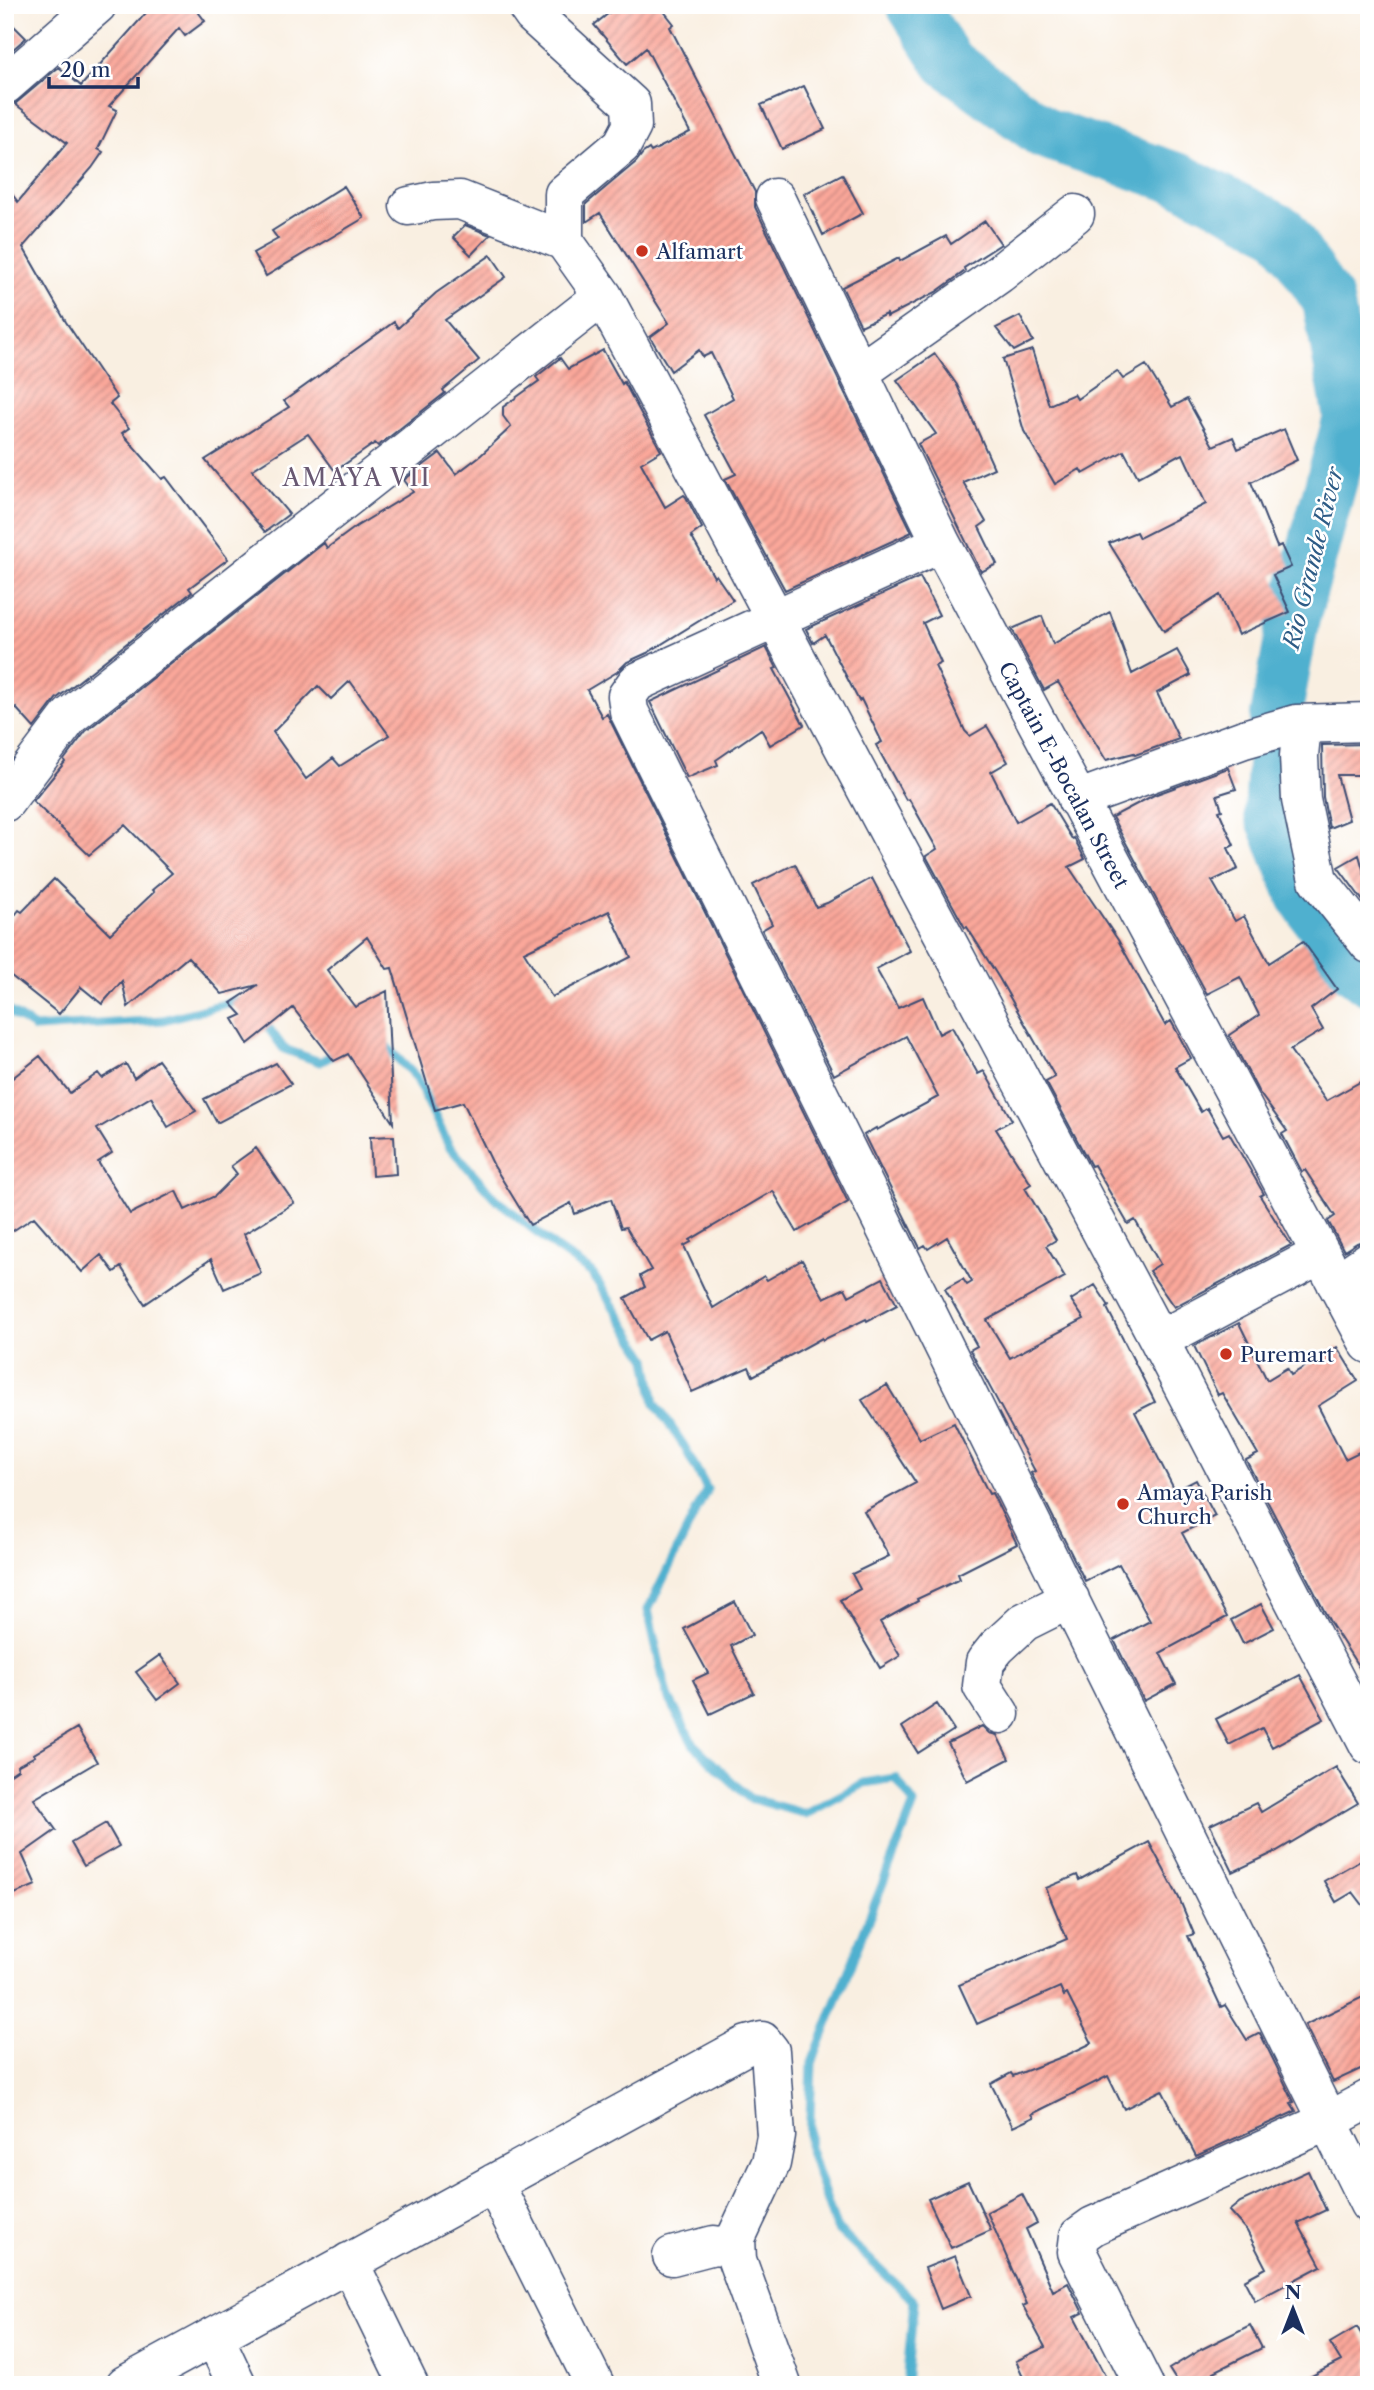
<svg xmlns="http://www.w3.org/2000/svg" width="1374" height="2390" viewBox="0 0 1374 2390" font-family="'Libre Caslon Text',serif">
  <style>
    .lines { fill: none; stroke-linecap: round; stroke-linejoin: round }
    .stream { stroke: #50b0cf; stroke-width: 9 }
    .river { stroke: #50b0cf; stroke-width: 52 }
    .building { fill: url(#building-hatch); fill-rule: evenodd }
    .minor-casing { stroke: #3c4c72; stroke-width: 41 }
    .minor { stroke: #fff; stroke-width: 38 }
    .poi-dot { fill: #c8321e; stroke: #fff; stroke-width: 2.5 }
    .labels { text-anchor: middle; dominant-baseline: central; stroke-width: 5; stroke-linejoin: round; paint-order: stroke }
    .poi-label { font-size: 21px; fill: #1b2f5e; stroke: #fff; text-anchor: start }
    .street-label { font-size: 21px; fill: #1b2f5e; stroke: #fff }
    .water-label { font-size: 23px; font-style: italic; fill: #2e5c86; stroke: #fff }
    .quarter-label { font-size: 24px; letter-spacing: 2px; fill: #695973; stroke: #fff }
  </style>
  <defs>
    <pattern id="building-hatch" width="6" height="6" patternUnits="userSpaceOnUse" patternTransform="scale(1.75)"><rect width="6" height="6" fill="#fba79a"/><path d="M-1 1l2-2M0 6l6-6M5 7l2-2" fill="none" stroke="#ca8881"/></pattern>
  </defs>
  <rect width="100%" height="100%" fill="#fff"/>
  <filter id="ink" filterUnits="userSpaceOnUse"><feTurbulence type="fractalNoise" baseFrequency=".0143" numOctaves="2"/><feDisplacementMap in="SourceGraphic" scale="14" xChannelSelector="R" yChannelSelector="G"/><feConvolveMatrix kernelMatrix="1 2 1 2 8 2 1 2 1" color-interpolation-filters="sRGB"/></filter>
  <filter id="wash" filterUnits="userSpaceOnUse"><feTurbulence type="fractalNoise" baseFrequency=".00686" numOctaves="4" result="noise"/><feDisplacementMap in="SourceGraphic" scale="28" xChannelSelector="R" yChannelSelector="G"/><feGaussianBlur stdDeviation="1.57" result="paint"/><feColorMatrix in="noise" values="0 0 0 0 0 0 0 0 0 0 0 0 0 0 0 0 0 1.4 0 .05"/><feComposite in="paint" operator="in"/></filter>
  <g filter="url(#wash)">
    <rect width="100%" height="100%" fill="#f9efe1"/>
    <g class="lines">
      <!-- stream -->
      <path class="stream" d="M 5,1009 L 35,1028 L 163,1020 L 236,1001 L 243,1005
        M 262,1019 L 284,1049 L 320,1062 L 340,1051
        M 382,1042 L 416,1077 L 449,1146 L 494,1197 L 556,1248 L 592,1273 L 647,1359 L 655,1403 L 684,1446 L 707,1489 L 648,1610 L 666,1692 L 693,1744 L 749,1798 L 806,1814 L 864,1783 L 896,1778 L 914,1804 L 812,2063 L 809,2147 L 836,2228 L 914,2301 L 906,2385"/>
      <!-- river -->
      <path class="river" d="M 912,5 L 948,62 L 1044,133 L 1179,179 L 1282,231 L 1328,301 L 1349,418 L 1294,618 L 1276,716 L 1270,814 L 1303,896 L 1349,965 L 1369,980"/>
    </g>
    <g id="blocks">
      <!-- building -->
      <path class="building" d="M 153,5 L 199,5 L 196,9 L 205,21 L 185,36 L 179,28 L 109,106 L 117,110 L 98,149 L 103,152 L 92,168 L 23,247 L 66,322 L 117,398 L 110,404 L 129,428 L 122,433 L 162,479 L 166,477 L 228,559 L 189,588 L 192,592 L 56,699 L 34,728 L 16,708 L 5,717 L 5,185 L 18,202 L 67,143 L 15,104 L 59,67 L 81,86 Z
        M 619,5 L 659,5 L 674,24 L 670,27 L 755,192 L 755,207 L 912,532 L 785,590 L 725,479 L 736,474 L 704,415 L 733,398 L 711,353 L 703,357 L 699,350 L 671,371 L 650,337 L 669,323 L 600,213 L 586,222 L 586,204 L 636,162 L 643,153 L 649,149 L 651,152 L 690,132 L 646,48 L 627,64 L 594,25 Z
        M 5,17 L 26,38 L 5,56 Z
        M 804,86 L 825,129 L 782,149 L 761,105 Z
        M 842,174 L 863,213 L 823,235 L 804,194 Z
        M 344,186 L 364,218 L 266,276 L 253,253 L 278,239 L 272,231 Z
        M 985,221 L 1001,244 L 964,268 L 965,271 L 936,292 L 887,317 L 886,314 L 861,326 L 842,287 L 899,258 L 900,261 L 946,236 L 951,244 Z
        M 465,225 L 490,235 L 471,255 L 453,237 Z
        M 491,255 L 506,277 L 445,320 L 479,360 L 443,390 L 445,393 L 378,446 L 375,443 L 335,471 L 308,434 L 252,470 L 289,514 L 265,532 L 205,460 L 289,407 L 284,401 L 394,322 L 398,328 L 436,293 Z
        M 1020,316 L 1033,341 L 1014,351 L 996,328 Z
        M 603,350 L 622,384 L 624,382 L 661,451 L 641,463 L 665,507 L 684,495 L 686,497 L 702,528 L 691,536 L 714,577 L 716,575 L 733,600 L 647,653 L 627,662 L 617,672 L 587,690 L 602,717 L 607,714 L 848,1202 L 797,1232 L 773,1191 L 690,1240 L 691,1242 L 684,1246 L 713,1308 L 764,1276 L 767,1280 L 802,1260 L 824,1298 L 845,1288 L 849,1296 L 883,1278 L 897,1305 L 867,1321 L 866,1319 L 823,1340 L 822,1338 L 753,1376 L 749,1367 L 692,1392 L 665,1331 L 648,1340 L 625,1298 L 645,1287 L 640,1276 L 651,1270 L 626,1227 L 621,1228 L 611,1199 L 575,1214 L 571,1203 L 530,1225 L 494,1166 L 463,1102 L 435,1110 L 392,968 L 387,969 L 367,937 L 327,970 L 355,1007 L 387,991 L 393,1123 L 348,1054 L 334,1061 L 293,1008 L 248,1044 L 233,1019 L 242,1015 L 231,1003 L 258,985 L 222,994 L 188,957 L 128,1007 L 122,981 L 102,1004 L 81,987 L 59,1014 L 5,971 L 5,928 L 19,910 L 22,912 L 54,879 L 110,934 L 154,892 L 152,890 L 172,873 L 125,825 L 89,855 L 33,801 L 65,762 L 64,760 L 86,731 L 324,543 L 327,548 L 357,526 L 413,492 L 404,480 L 440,453 L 456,474 L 481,455 L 511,427 L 503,416 L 503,407 L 539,381 L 536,377 L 560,358 L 568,369 ZM 350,681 L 389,735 L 340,766 L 333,758 L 306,779 L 273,732 L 318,686 L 331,699 ZM 609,911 L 631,957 L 552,997 L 524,952 Z
        M 1032,350 L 1049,405 L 1074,394 L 1077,399 L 1117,371 L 1123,379 L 1146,365 L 1172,407 L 1187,399 L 1213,446 L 1233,437 L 1238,449 L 1284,429 L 1297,460 L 1251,482 L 1277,547 L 1281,545 L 1291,567 L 1273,575 L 1290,612 L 1238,635 L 1220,595 L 1164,631 L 1109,543 L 1136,532 L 1139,538 L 1206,504 L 1183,454 L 1179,456 L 1178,455 L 1138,477 L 1124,451 L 1083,474 L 1080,469 L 1055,484 L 1024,431 L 1003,359 Z
        M 935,354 L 957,385 L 994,468 L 963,482 L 986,522 L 979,527 L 997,564 L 981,572 L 918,444 L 936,434 L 897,380 Z
        M 920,577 L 939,615 L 923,623 L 941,663 L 935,666 L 965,731 L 970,736 L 987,726 L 1008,762 L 991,772 L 1016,822 L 1050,803 L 1072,839 L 1074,838 L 1085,859 L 1069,867 L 1118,940 L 1165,1025 L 1171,1021 L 1191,1058 L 1175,1067 L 1201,1112 L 1207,1108 L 1223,1136 L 1229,1133 L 1264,1194 L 1260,1196 L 1291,1245 L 1174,1307 L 1149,1271 L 1160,1264 L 1135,1220 L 1128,1224 L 1094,1165 L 1091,1166 L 1046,1082 L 1055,1077 L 999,978 L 967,927 L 965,928 L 926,856 L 937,849 L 909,799 L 906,800 L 876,745 L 882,742 L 861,699 L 859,701 L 825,635 L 813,643 L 806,629 Z
        M 1110,612 L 1132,674 L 1177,650 L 1191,675 L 1157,693 L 1179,739 L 1135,755 L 1134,753 L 1106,760 L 1058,682 L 1044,690 L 1012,629 L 1042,616 L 1053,644 Z
        M 766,647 L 777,668 L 774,669 L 804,725 L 770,745 L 761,729 L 716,760 L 718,765 L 687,778 L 650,702 Z
        M 1369,744 L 1369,775 L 1337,775 L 1349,820 L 1329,828 L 1323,797 L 1322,745 Z
        M 1228,768 L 1236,789 L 1217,795 L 1222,810 L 1219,811 L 1234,845 L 1228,848 L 1238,869 L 1212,881 L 1235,921 L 1244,916 L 1269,963 L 1303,941 L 1337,989 L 1311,1009 L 1323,1030 L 1290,1050 L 1326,1101 L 1369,1077 L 1369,1239 L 1357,1243 L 1344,1251 L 1328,1221 L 1335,1216 L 1305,1170 L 1302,1172 L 1282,1134 L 1287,1131 L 1258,1091 L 1229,1035 L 1259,1015 L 1240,977 L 1207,994 L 1112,817 L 1154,795 Z
        M 1359,855 L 1369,890 L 1369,909 L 1338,867 Z
        M 795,864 L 816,907 L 827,903 L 872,878 L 910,951 L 876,969 L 898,1008 L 923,997 L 939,1034 L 952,1027 L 978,1074 L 984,1071 L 1012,1120 L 996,1129 L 1031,1184 L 1025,1188 L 1056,1240 L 1046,1246 L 1065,1277 L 987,1320 L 1010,1358 L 1084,1319 L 1071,1300 L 1095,1285 L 1109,1306 L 1107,1308 L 1155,1402 L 1135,1412 L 1175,1491 L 1196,1480 L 1215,1516 L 1182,1533 L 1227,1617 L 1160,1653 L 1176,1684 L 1144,1701 L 1114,1640 L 1150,1621 L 1119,1564 L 1085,1581 L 1031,1473 L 1035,1471 L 970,1350 L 977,1346 L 945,1289 L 963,1279 L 967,1285 L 972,1282 L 947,1237 L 928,1249 L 925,1245 L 920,1248 L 864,1135 L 876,1128 L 877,1130 L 938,1097 L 906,1036 L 834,1075 L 762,930 L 772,924 L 753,885 Z
        M 40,1056 L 70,1093 L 98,1073 L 102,1078 L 126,1064 L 134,1078 L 158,1060 L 196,1111 L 168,1127 L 151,1097 L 97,1129 L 112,1153 L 98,1162 L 130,1214 L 176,1191 L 185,1210 L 215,1196 L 237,1174 L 231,1166 L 256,1148 L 294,1203 L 244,1234 L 261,1273 L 224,1289 L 211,1259 L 145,1304 L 121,1267 L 114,1272 L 101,1255 L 82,1272 L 34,1217 L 5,1236 L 5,1084 Z
        M 276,1063 L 291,1084 L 217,1123 L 204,1099 Z
        M 394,1136 L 396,1174 L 372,1176 L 370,1137 Z
        M 1239,1323 L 1267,1380 L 1287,1368 L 1291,1375 L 1337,1347 L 1358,1381 L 1318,1406 L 1345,1459 L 1369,1447 L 1369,1683 L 1330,1622 L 1246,1460 L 1258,1454 L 1222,1393 L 1218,1395 L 1194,1346 Z
        M 887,1385 L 920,1439 L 954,1423 L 989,1494 L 992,1493 L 1017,1544 L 958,1574 L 960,1579 L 917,1599 L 918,1601 L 880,1622 L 900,1656 L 880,1668 L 840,1600 L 860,1589 L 852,1574 L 889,1556 L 864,1511 L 916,1483 L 862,1400 Z
        M 735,1602 L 752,1635 L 731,1646 L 754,1693 L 710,1714 L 693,1680 L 708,1673 L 684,1629 Z
        M 1261,1604 L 1274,1628 L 1243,1644 L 1231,1620 Z
        M 160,1655 L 180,1683 L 157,1700 L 136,1672 Z
        M 1300,1675 L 1324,1719 L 1272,1747 L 1262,1728 L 1229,1745 L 1216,1719 Z
        M 937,1704 L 954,1730 L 918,1753 L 902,1727 Z
        M 982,1726 L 989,1733 L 997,1735 L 1009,1759 L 967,1781 L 948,1743 Z
        M 77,1728 L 97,1762 L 34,1799 L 56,1830 L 22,1854 L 36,1885 L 5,1898 L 5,1778 L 18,1769 L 17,1766 L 35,1756 L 34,1754 Z
        M 1336,1767 L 1358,1803 L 1275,1852 L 1233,1872 L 1210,1825 L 1256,1803 L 1261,1812 Z
        M 106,1823 L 119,1846 L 84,1866 L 71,1843 Z
        M 1149,1842 L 1179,1898 L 1194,1934 L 1188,1936 L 1221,2007 L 1225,2005 L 1247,2040 L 1260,2033 L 1294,2102 L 1291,2103 L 1296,2111 L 1196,2156 L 1162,2090 L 1124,2109 L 1108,2076 L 1032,2114 L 1034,2117 L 1013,2127 L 991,2084 L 1011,2073 L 1013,2076 L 1067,2055 L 1092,2043 L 1067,1994 L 1064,1996 L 1060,1987 L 977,2024 L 959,1985 L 1067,1939 L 1046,1888 L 1077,1875 L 1079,1880 Z
        M 1369,1855 L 1369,1913 L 1353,1892 L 1336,1902 L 1324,1881 Z
        M 1369,1994 L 1369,2065 L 1333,2082 L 1305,2025 Z
        M 1308,2171 L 1326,2210 L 1298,2223 L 1321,2266 L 1255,2301 L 1244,2280 L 1266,2268 L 1247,2231 L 1229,2211 L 1240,2202 Z
        M 968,2181 L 991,2230 L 951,2248 L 928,2199 Z
        M 1022,2194 L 1037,2223 L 1026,2229 L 1053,2291 L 1068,2283 L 1083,2313 L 1074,2317 L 1110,2385 L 1027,2385 L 1016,2361 L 1045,2347 L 1023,2306 L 1027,2304 L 987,2212 Z
        M 955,2256 L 971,2296 L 941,2309 L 925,2268 Z
        M 1250,2325 L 1262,2348 L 1214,2372 L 1216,2375 L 1201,2385 L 1179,2385 L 1169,2369 L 1200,2350 Z
        M 1357,2327 L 1369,2347 L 1369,2385 L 1294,2385 L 1341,2361 L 1330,2343 Z"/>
    </g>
  </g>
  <g filter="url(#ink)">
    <use href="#blocks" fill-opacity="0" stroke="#3c4c72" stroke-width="2"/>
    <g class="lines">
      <defs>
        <path id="minor" d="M 526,5 L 533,15 L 631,104 L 632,126 L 622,145 L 564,194 L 564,241 L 603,296 L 776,620 L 1159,1340 L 1369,1745
          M 5,85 L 97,5
          M 775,198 L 941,543 L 1369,1344
          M 409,206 L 433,201 L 460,200 L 564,241
          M 860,372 L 999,274 L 1075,214
          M 941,543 L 637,682 L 627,696 L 629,711 L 1369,2204
          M 1302,724 L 1299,756 L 1301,800 L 1318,880 L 1369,944
          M 1077,800 L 1244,739 L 1296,724 L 1369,722
          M 5,802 L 70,716 L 603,296
          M 1336,1283 L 1369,1261
          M 1159,1340 L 1321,1254
          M 1000,1714 L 982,1686 L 985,1662 L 997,1647 L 1024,1622 L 1070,1599
          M 494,2183 L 595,2385
          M 672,2256 L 714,2245 L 736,2248
          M 349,2262 L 409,2385
          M 214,2336 L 237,2385
          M 125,2385 L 747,2045 L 762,2041 L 770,2051 L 776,2136 L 771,2163 L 736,2238 L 737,2260 L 782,2385
          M 1144,2385 L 1077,2252 L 1079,2236 L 1093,2226 L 1328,2121 L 1369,2099"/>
      </defs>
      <!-- minor casing -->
      <use href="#minor" class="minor-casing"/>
      <!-- minor -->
      <use href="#minor" class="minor"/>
    </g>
  </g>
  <!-- markers -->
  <g class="poi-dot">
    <circle cx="642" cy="251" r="7"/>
    <circle cx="1226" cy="1354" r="7"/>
    <circle cx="1123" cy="1504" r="7"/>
  </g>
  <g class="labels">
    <!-- poi labels -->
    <g class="poi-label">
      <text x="656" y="251">Alfamart</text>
      <text x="1240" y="1354">Puremart</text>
      <text x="1137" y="1492">Amaya Parish<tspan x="1137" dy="24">Church</tspan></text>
    </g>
    <!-- street labels -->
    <g class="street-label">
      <text transform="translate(1064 775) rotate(62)">Captain E-Bocalan Street</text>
    </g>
    <!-- water labels -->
    <g class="water-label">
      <text transform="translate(1313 558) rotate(-76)">Rio Grande River</text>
    </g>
    <!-- quarter labels -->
    <g class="quarter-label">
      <text x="357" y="477">AMAYA VII</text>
    </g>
  </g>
  <!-- margin -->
  <rect width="1374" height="2390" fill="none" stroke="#fff" stroke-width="28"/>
  <!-- north arrow -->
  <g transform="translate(1293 2309)" stroke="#ffffff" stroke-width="5" paint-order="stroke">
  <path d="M0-5L12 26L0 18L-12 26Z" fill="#1b2f5e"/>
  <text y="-10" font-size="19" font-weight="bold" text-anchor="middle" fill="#1b2f5e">N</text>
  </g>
  <!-- scale -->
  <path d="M49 77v10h89v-10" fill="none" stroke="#1b2f5e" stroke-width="3.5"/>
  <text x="60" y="77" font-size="21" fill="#1b2f5e" stroke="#ffffff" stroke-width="5" paint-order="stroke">20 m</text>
</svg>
